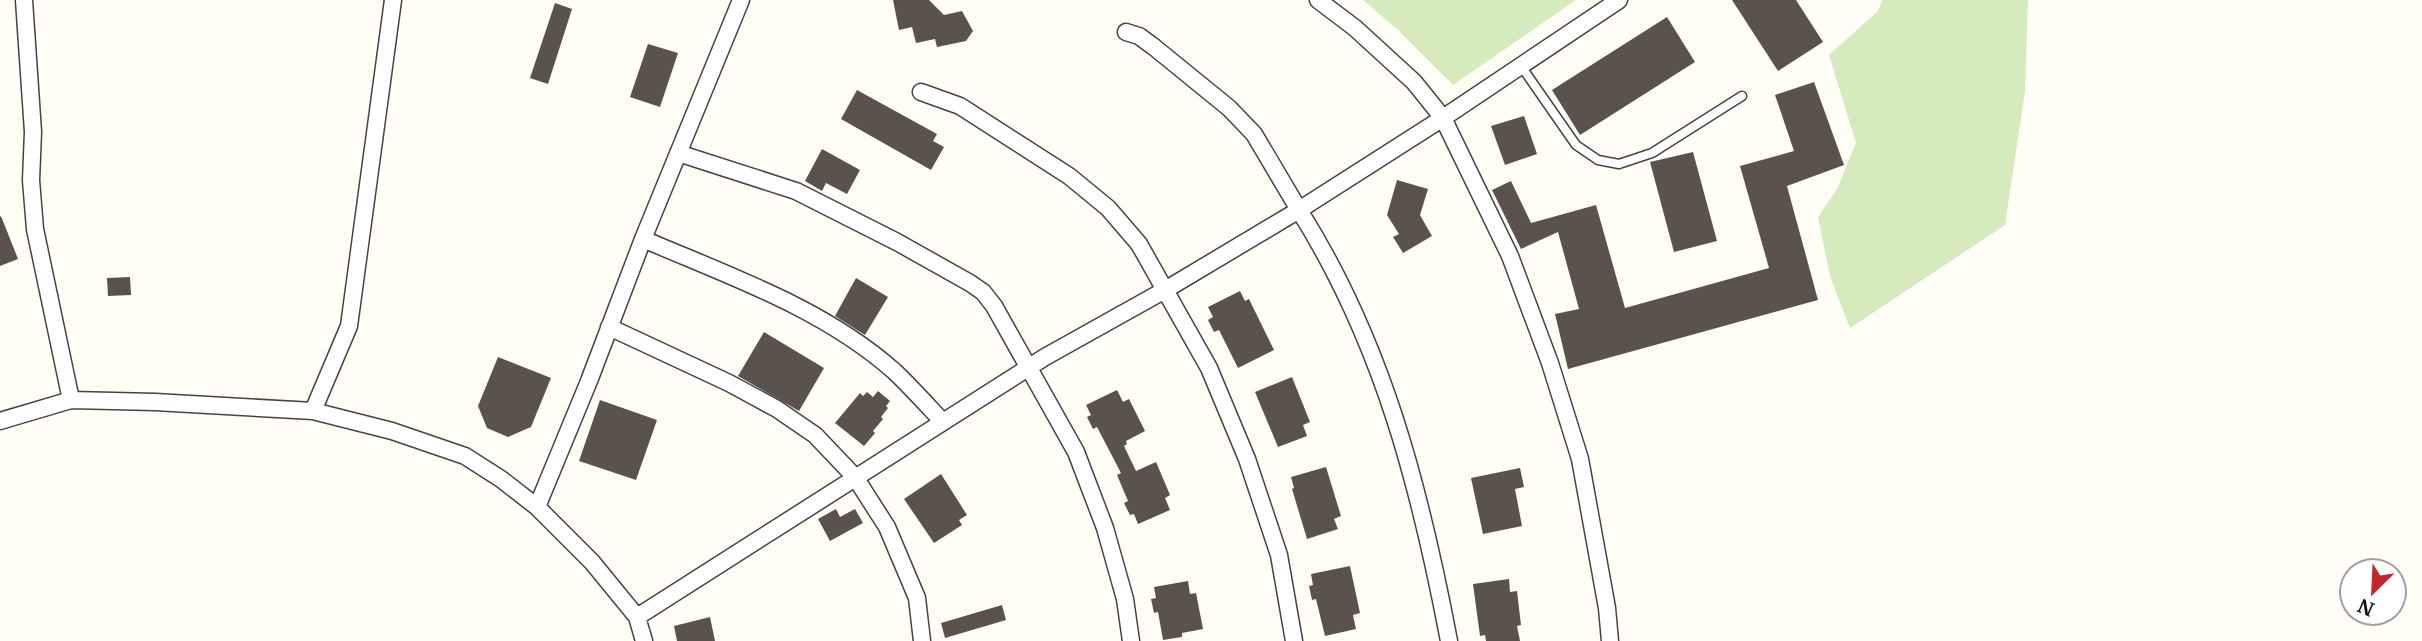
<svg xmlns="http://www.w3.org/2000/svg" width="2422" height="641" viewBox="0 0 2422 641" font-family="Merriweather,serif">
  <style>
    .green { fill: #d5ebbd }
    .building { fill: #5a524d }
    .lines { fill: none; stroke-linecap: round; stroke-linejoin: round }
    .lane-casing { stroke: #444; stroke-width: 11 }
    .street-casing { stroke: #444; stroke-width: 19 }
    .lane { stroke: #fff; stroke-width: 8 }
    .street { stroke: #fff; stroke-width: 16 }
  </style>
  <rect width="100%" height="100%" fill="#fffdf5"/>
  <!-- green -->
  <path class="green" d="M 1363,0 L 1576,0 L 1453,85 L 1398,30 Z
    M 1882,0 L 2028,0 L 2025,91 L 2005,225 L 1850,328 L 1830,276 L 1818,217 L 1837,189 L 1856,143 L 1829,55 L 1878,11 Z"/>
  <!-- building -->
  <path class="building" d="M 893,0 L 929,0 L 944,15 L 962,11 L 973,31 L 966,41 L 937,47 L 935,39 L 916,43 L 912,27 L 899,30 Z
    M 1732,0 L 1796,0 L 1823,42 L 1778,71 Z
    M 555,3 L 572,9 L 548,84 L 530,78 Z
    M 1667,17 L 1695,62 L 1580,135 L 1552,90 Z
    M 648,44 L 678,53 L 660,107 L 630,97 Z
    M 1814,82 L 1844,165 L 1787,186 L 1818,300 L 1568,369 L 1555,314 L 1579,309 L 1558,232 L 1521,249 L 1492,190 L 1511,181 L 1531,223 L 1596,205 L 1625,308 L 1769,268 L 1740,166 L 1794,151 L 1775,95 Z
    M 857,90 L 937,134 L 933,141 L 944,147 L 931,170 L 841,119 Z
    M 1524,116 L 1537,154 L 1505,165 L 1491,126 Z
    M 822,149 L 860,170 L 847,194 L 826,183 L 822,191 L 805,181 Z
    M 1693,152 L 1717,241 L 1674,252 L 1650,162 Z
    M 1397,180 L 1428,189 L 1420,215 L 1432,236 L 1403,253 L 1393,237 L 1399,234 L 1387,215 Z
    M 1,216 L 18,259 L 0,266 L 0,217 Z
    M 130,277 L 131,295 L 108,296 L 107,278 Z
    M 856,278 L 888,297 L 865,335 L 835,316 Z
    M 1240,291 L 1245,301 L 1249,299 L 1274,350 L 1238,368 L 1219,330 L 1214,332 L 1208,320 L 1213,317 L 1208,307 Z
    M 764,332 L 824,368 L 799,411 L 738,376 Z
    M 498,357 L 551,378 L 531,427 L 508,437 L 487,428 L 478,406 Z
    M 1292,377 L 1310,422 L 1303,425 L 1307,436 L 1278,447 L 1255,392 Z
    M 1117,390 L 1123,402 L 1129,399 L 1145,431 L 1126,441 L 1127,444 L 1124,446 L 1136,471 L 1156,462 L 1170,495 L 1165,498 L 1170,510 L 1138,524 L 1134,514 L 1130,515 L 1124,503 L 1128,501 L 1117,475 L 1121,473 L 1097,427 L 1093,429 L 1087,417 L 1091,415 L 1086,405 Z
    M 878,391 L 890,401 L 886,406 L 888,408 L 881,417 L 883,419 L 873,431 L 875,433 L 864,446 L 835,423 L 860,393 L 863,396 L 867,392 L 873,397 Z
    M 600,400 L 657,420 L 636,480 L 579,461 Z
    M 1326,467 L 1341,516 L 1334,519 L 1338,529 L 1307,539 L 1292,489 L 1294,488 L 1291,477 Z
    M 1520,468 L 1524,487 L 1515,489 L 1522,526 L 1483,534 L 1471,478 Z
    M 941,474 L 967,515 L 959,520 L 962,525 L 934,543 L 904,499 Z
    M 836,509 L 840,517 L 855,509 L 863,523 L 830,541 L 818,519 Z
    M 1350,566 L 1360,613 L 1353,615 L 1356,629 L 1325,636 L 1316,599 L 1312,600 L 1309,586 L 1313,585 L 1311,574 Z
    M 1509,579 L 1510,592 L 1517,591 L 1521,625 L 1517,626 L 1520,641 L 1486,641 L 1485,635 L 1480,636 L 1473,584 Z
    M 1188,581 L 1190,594 L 1196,593 L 1203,629 L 1182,633 L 1182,637 L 1163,640 L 1158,612 L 1154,613 L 1151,599 L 1156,598 L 1154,587 Z
    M 1002,605 L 1006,620 L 945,638 L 941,623 Z
    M 710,617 L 715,641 L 677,641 L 674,626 Z"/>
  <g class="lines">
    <defs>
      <path id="lane" d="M 1521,66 L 1576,145 L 1598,160 L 1619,164 L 1652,153 L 1742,96"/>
      <path id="street" d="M 24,0 L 33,132 L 31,180 L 35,229 L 71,400 L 155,402 L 313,411 L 392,431 L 465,456 L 501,479 L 537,507 L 592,562 L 637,617 L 644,641
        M 1318,0 L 1355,28 L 1414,82 L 1443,118 L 1510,256 L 1550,363 L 1580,459 L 1607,608 L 1610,641
        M 921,92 L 960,106 L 1069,176 L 1108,208 L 1139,244 L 1209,368 L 1247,459 L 1279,555 L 1294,641
        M 678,153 L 796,191 L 897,242 L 970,283 L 983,292 L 994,306 L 1076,452 L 1105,528 L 1125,599 L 1131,641
        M 643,239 C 729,276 823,308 894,371 C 911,387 927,405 943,422
        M 609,327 L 729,383 L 777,409 L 815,435 L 855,477 L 887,527 L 917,598 L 922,641
        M 313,411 L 349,326 L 393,0
        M 0,421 L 71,400
        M 537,507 L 589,381 L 643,239 L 741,0
        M 637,617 L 1045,357 L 1165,290 L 1299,210 L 1254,134 L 1229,108 L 1154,47 L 1139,36 L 1126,32
        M 1449,641 C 1420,488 1383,343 1299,210 L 1443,118 L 1619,0"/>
    </defs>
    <!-- lane casing -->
    <use href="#lane" class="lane-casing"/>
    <!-- street casing -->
    <use href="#street" class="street-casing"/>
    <!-- lane -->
    <use href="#lane" class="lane"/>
    <!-- street -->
    <use href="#street" class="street"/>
  </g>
  <!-- north arrow -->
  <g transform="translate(2373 592) rotate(204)"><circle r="33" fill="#ffffff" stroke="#a0a0a0" stroke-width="2"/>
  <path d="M0-5L12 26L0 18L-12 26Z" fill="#c4262e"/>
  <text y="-10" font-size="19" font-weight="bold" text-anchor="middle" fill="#111111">N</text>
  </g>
</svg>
